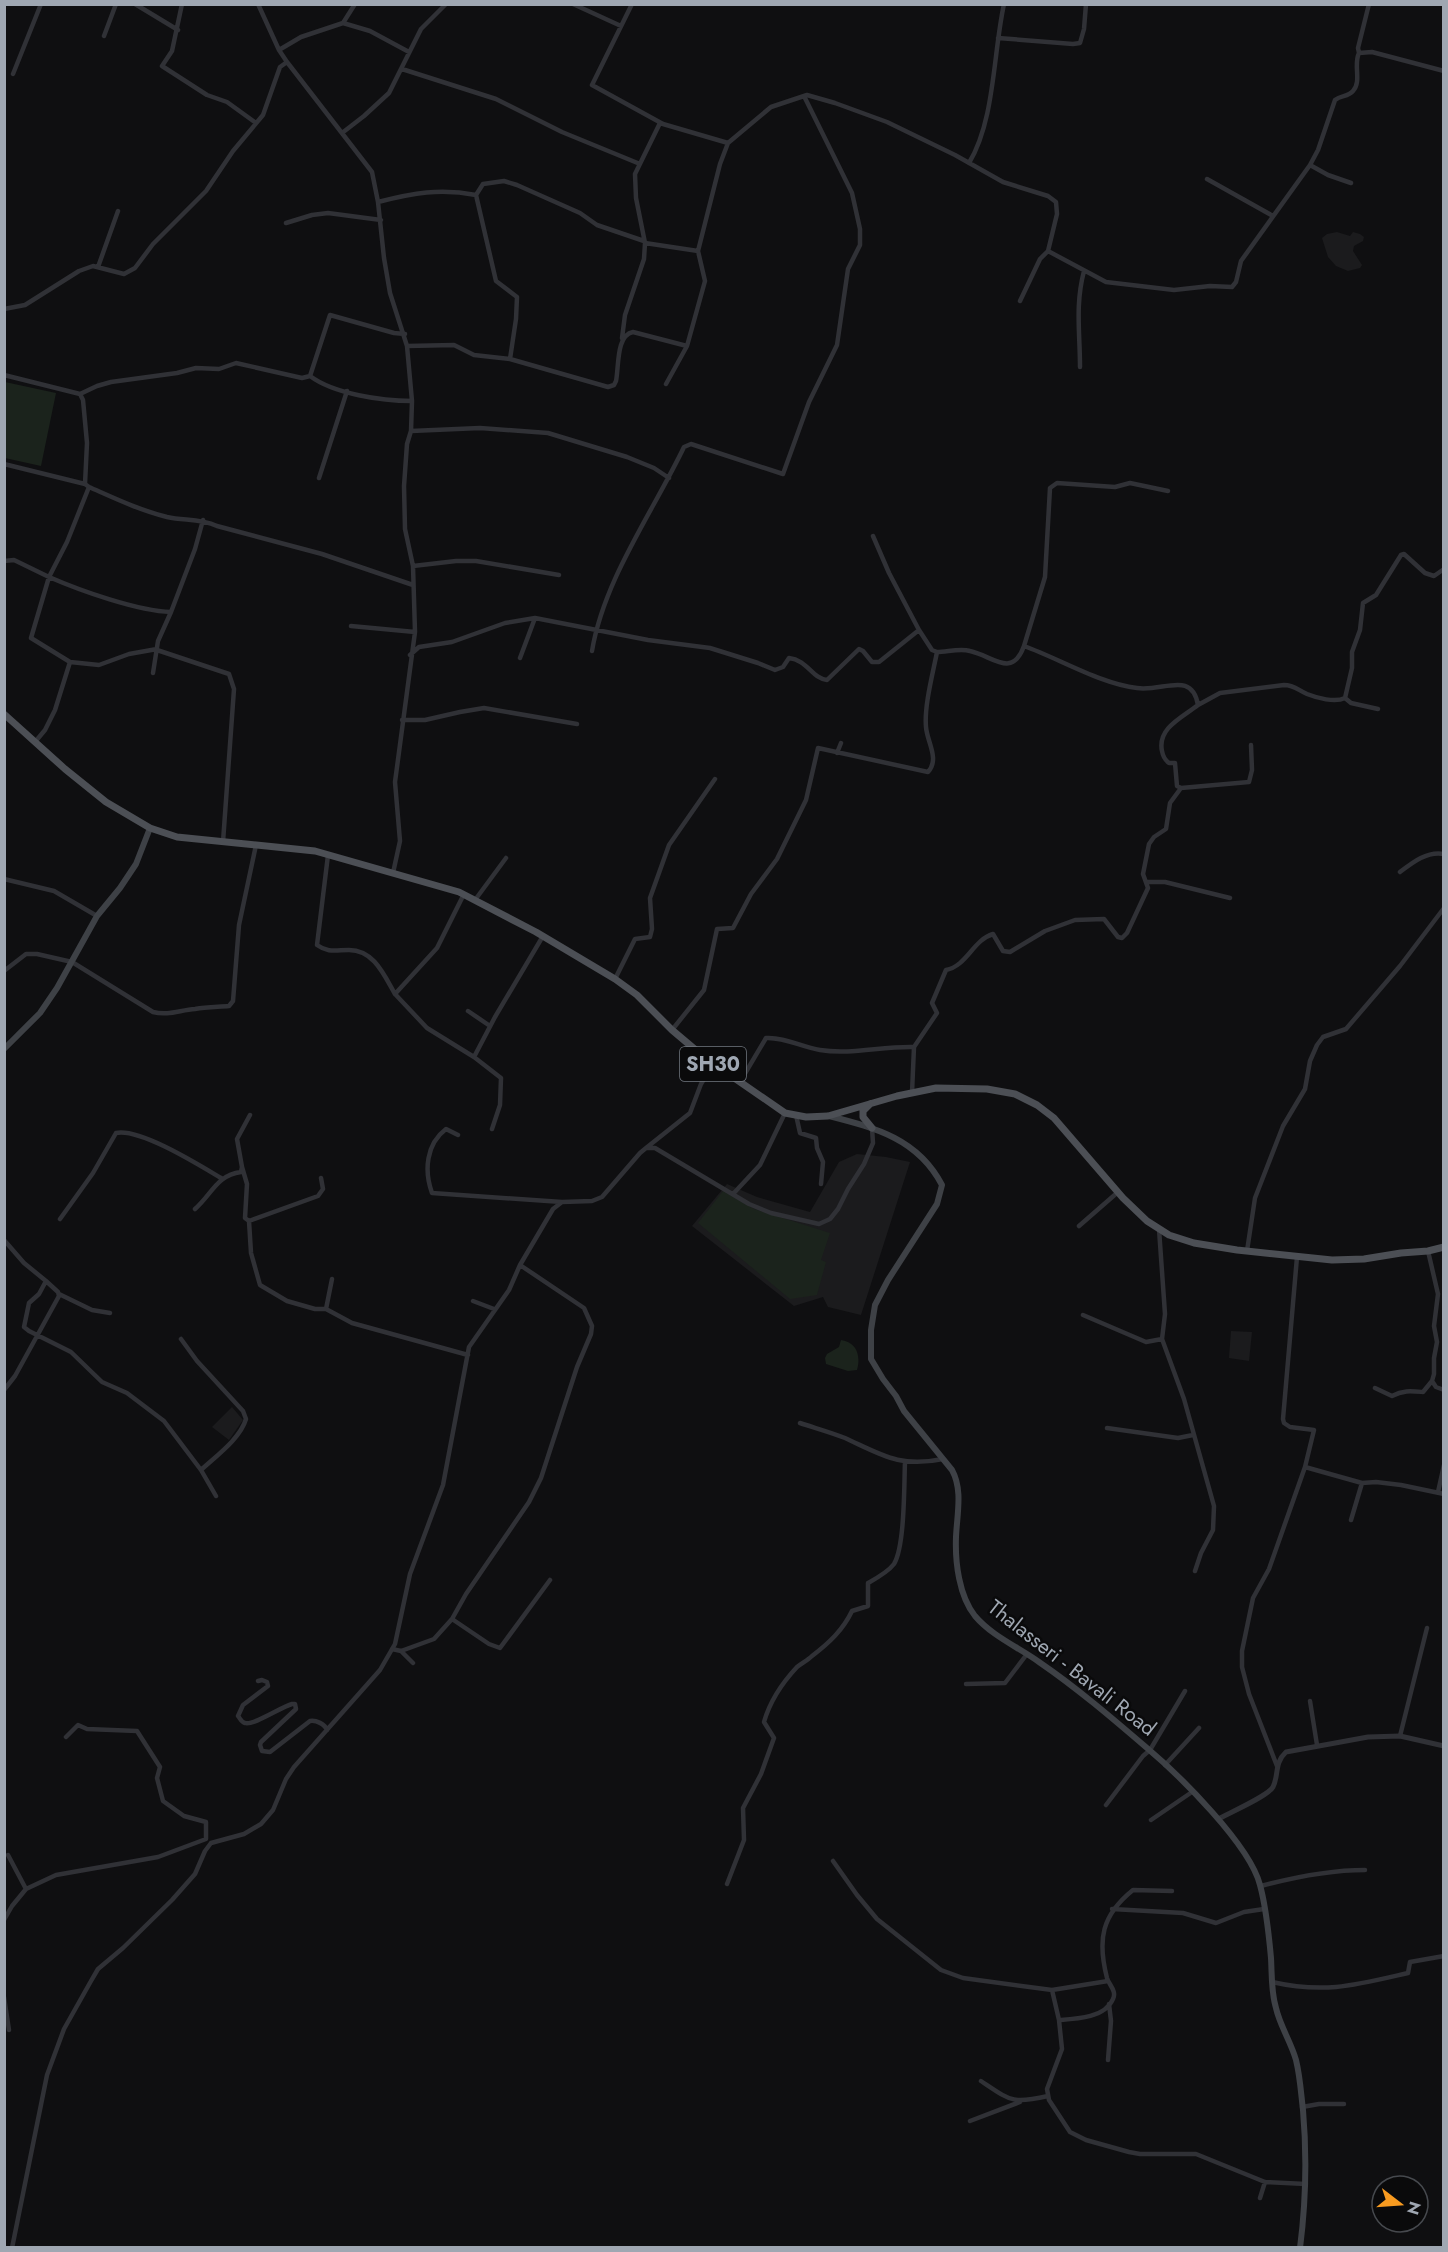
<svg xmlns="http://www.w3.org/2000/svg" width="1448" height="2252" viewBox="0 0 1448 2252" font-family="Jost,sans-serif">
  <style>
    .built { fill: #1b1b1d }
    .park { fill: #1b231c }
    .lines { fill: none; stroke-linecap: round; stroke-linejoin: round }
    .minor { stroke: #303136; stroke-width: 4.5 }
    .tertiary { stroke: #303136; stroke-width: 5 }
    .secondary { stroke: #3e4146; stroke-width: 6 }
    .primary { stroke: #4c4f55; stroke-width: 7 }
    .labels { text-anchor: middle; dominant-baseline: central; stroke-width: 5; stroke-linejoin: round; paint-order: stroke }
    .shield { fill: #0a0a0b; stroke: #727880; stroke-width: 1.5 }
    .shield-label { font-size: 20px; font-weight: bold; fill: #9fa7b2 }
    .street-label { font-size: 21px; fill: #9fa7b2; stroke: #0a0a0b }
  </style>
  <rect width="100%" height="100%" fill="#0f0f11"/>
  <!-- built -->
  <path class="built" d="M 1337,232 L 1350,236 L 1353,232 L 1360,234 L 1364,237 L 1363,241 L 1354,246 L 1353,251 L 1362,265 L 1360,268 L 1348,271 L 1336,266 L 1328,257 L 1322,238 L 1327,234 Z
    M 857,1154 L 886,1157 L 910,1162 L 861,1315 L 828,1307 L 823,1297 L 794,1306 L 692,1226 L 727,1184 L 757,1197 L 810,1212 L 839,1162 Z
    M 1231,1331 L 1252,1332 L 1249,1361 L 1229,1358 Z
    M 232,1407 L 243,1420 L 229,1440 L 212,1427 Z"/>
  <!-- park -->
  <path class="park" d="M 5,382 L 56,393 L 41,466 L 5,458 Z
    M 723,1191 L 754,1209 L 830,1233 L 821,1260 L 826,1262 L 817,1295 L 790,1299 L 698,1223 Z
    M 841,1340 C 857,1342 861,1356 857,1370 L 848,1371 L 826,1364 L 825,1358 L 827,1354 L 839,1347 Z"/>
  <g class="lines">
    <!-- minor -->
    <path class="minor" d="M 135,4 L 178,30
      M 182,4 L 172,51 L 162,66 L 207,95 L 227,102 L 256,123
      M 258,4 L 279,50 L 287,62 L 372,172 L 378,202 L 384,258 L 390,293 L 407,346 L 412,401 L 411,431 L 407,444 L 404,486 L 405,529 L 413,566 L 415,632 L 395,782 L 400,841 L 393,873
      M 573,4 L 621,26
      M 632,4 L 592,85 L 663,124 L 728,143
      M 343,23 L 370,31 L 409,52
      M 104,36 L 116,4
      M 998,38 L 1073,44 L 1080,43 L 1084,29 L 1086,4
      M 279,50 L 301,37 L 343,23 L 355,4
      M 1359,53 L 1358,48 L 1369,4
      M 402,69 L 496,99 L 562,132 L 640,164
      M 13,74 L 41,4
      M 342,133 L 364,116 L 389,93 L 421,29 L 446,4
      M 969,163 C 995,120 993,54 1004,4
      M 1310,165 L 1328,175 L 1351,183
      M 1207,179 L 1273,216
      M 476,195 L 496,281 L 517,297 L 516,319 L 510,359
      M 378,202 C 413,193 440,188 476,195 L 483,184 L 504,181 L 517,185 L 580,213 L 597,225 L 644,241
      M 286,223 L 312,215 L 328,213 L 381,220
      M 645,243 L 698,251
      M 98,267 L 118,211
      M 1020,301 L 1040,259 L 1048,251
      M 4,309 L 25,305 L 79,271 L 93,266 L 124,274 L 135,268 L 153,244 L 206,191 L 233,151 L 263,115 L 280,67 L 287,62
      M 622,338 L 625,315 L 644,259 L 645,243 L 636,198 L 635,174 L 660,123
      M 407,346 L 454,345 L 474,355 L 510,359 L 608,387 L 614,385 L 616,381 C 619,367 616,335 633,332 L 687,346 L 705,281 L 698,251 L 720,164 L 728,143 L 771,107 L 807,95 L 835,103 L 887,122 L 955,155 L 1003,182 L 1048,196 L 1056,202 L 1057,214 L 1048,251 L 1106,282 L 1174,290 L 1210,286 L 1232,287 L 1236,282 L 1241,261 L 1310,165 L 1318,150 L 1335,100 C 1341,95 1348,97 1353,91 C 1362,81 1353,65 1359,53 L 1372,52 L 1444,71
      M 1080,367 C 1080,333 1075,305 1084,271
      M 4,375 L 80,394 L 83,400 L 87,443 L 85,484 L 89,487 C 114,498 139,510 167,517 C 185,521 199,518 217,526 L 322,554 L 413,585
      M 310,376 L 330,315 L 394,333 L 405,334
      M 666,384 L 687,346
      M 80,394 L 97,386 L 111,382 L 177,373 L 196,368 L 219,369 L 236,363 L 302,378 L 310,376 C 334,394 382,401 412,401
      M 411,431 L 480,428 L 548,433 L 627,457 L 654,468 L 669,478
      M 4,464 L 85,484
      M 319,478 L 347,391
      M 873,536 L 889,573 L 919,630
      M 4,561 L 14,560 L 49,577 L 67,542 L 89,487
      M 413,566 L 456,561 L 476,561 L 559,575
      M 171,612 L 195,549 L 203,520
      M 351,626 L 415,632
      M 1024,646 L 1045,577 L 1050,488 L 1057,483 L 1115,487 L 1130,483 L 1168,491
      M 157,650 L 229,674 L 234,689 L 223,842
      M 592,651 C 604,579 653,512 684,447 L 691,444 L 783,474 L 809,402 L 837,345 L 848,269 L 860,245 L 860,229 L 852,193 L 804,96
      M 410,655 L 419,647 L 452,642 L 505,623 L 535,618 L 648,640 L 710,648 L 758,663 L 775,670 L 783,667 L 789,658 C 807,660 813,679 827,680 L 859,649 L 863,651 L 872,662 L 879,662 L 919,630 L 932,650 L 937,652 C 947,652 960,648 970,651 C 993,656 1012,679 1024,646 C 1060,659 1101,684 1137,688 C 1163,692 1192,670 1198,705 L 1220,693 L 1284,685 C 1294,685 1298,690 1307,694 C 1317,698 1335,703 1345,698 L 1352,668 L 1352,652 L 1360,630 L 1363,603 L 1376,595 L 1401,555 L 1404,554 L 1425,573 L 1434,576 L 1444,569
      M 520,658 L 535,618
      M 70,662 L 31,638 L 49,577 C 81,591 138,611 171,612 L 158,641 L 153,673
      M 1345,698 L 1351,703 L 1378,709
      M 402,720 L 425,720 L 460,712 L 484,708 L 577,724
      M 35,742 L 45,730 L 55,710 L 70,662 L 99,665 L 129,654 L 157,649
      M 837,753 L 841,743
      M 1181,788 L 1249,782 L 1252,770 L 1251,745
      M 328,855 L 317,945 C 328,953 336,950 349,950 C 374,950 384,975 395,994 L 437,948 L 464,894
      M 1400,872 C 1413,862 1427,851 1444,854
      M 4,879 L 54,891 L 97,916
      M 1146,882 L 1165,882 L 1230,898
      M 475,900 L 506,858
      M 4,971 L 26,954 L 37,954 L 72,962 L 153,1012 C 168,1016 180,1010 195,1009 C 207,1007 218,1007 229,1006 L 233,1001 L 239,925 L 256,845
      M 615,979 L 635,939 L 650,937 L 652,929 L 650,898 L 669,845 L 715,779
      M 395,994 L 427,1028 L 474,1057 L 501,1078 L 500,1105 L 492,1129
      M 468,1011 L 490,1026
      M 672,1030 L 704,990 L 717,929 L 733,928 L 751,894 L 777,859 L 806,800 L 818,748 L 928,772 C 940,759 927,742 926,727 C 924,706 933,673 937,652
      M 474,1057 L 495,1017 L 543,936
      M 740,1082 L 766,1038 C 785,1037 801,1047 820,1050 C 851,1055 882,1046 914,1047
      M 912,1093 L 914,1047 L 937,1013 L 932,1003 L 946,970 C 967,966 973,940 993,934 L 1003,951 L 1010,952 L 1045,931 L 1075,920 L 1104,919 L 1118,937 L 1122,938 L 1127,933 L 1148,888 L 1143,874 L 1149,844 L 1154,837 L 1166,829 L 1170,803 L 1181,788 L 1177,786 L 1175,763 L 1169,763 C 1165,760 1163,757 1162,751 C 1157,728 1183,717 1198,705
      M 796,1115 L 800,1133 L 816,1138 L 817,1148 L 823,1162 L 821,1184
      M 458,1135 L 446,1129 C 426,1144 424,1171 432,1193 L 562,1202
      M 646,1148 L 690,1113 L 701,1084 L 713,1064
      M 242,1167 L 237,1139 L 250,1115
      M 733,1194 L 760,1165 L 785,1113
      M 195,1209 C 212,1194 217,1175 241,1172 L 242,1167 L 247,1184 L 245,1218 L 249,1221 L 251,1253 L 260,1285 L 287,1301 L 315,1309 L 326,1309 L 352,1323 L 468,1355
      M 60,1219 L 93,1173 L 116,1133 C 140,1128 199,1165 221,1178
      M 249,1221 L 318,1196 L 323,1189 L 321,1178
      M 1079,1226 L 1118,1192
      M 1159,1229 L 1165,1314 L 1162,1339 L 1184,1399 L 1214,1506 L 1213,1530 L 1201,1553 L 1195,1571
      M 4,1240 L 24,1263 L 46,1281 L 39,1294 L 29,1303 L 24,1327 L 29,1331 L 71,1352 L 102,1382 L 127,1393 L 164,1421 L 201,1470 L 216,1496
      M 1247,1251 L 1255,1198 L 1283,1126 L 1305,1089 L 1310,1061 L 1317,1045 L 1323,1037 L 1346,1029 L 1400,966 L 1444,908
      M 1297,1257 L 1283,1419 L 1284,1423 L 1290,1427 L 1314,1430 L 1305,1467 L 1362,1483 L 1376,1482 L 1401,1485 L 1444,1494
      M 59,1294 L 92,1310 L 110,1313
      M 473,1301 L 494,1309
      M 326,1309 L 332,1279
      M 1083,1315 L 1146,1342 L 1162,1339
      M 181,1339 L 197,1361 L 243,1411 L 246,1419 C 240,1439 216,1456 201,1470
      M 1432,1381 L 1436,1387 L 1444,1390
      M 1375,1388 L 1392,1396 C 1403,1390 1411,1391 1423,1392 L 1432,1381 L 1434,1374 L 1434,1358 L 1437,1342 L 1434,1326 L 1438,1294 L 1428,1251
      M 4,1390 L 15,1376 L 59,1296 L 58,1292 L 46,1281
      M 800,1423 C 815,1428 830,1432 845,1438 C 882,1455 900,1468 943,1459
      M 1107,1428 L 1178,1438 L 1193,1435
      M 1438,1492 L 1444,1465
      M 1351,1520 L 1362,1483
      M 452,1619 L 489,1644 L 500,1648 L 550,1580
      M 392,1649 L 401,1651 L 434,1639 L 452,1619 L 466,1594 L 529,1502 L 541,1478 L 577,1367 L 591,1334 L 592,1326 L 584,1308 L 520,1265
      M 401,1651 L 413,1663
      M 258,1681 L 262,1680 L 267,1682 L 268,1686 L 243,1705 L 238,1716 C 240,1718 241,1722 245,1723 C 253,1726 281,1707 292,1704 L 295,1704 L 296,1709 L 261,1742 L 260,1745 L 262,1751 L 270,1752 L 310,1721 C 316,1720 325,1724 327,1730
      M 966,1684 L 1005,1683 L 1027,1654
      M 1310,1701 L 1317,1745
      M 1400,1736 L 1427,1628
      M 1165,1765 L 1199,1728
      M 1277,1766 L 1249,1694 L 1242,1667 L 1242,1651 L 1253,1598 L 1269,1569 L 1305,1467
      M 1106,1805 L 1143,1756 L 1150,1750 L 1185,1691
      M 1151,1820 L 1192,1792
      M 8,1855 L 26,1889
      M 833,1861 L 857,1895 L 877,1919 L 941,1970 L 963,1978 L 1052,1990 L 1108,1981
      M 727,1884 L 744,1840 L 743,1808 L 761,1774 L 774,1738 L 764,1722 C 770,1701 783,1682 797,1667 C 802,1663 808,1660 812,1656 C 829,1643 843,1630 852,1611 L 868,1606 L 868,1583 C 877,1578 888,1572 894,1564 C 905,1546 904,1484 905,1462
      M 1261,1886 C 1295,1877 1329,1870 1365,1870
      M 1172,1891 L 1133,1890 C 1102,1915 1097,1939 1107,1978 C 1109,1985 1117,1991 1113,1999 C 1105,2018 1076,2019 1059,2020 L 1062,2049 L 1047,2089 L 1049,2100 L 1070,2132 L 1086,2140 L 1129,2152 L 1140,2154 L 1196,2154 L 1265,2182 L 1306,2184
      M 1112,1909 L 1183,1913 L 1216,1923 L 1244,1912 L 1264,1909
      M 4,1920 L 12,1906 L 26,1889 L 56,1875 L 158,1857 L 206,1839 L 206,1822 L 184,1816 L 163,1801 L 157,1778 L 160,1767 L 137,1731 L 87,1729 L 78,1725 L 66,1737
      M 1272,1982 C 1325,1994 1356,1985 1408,1973 L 1410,1962 L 1444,1956
      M 1052,1990 L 1059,2020
      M 4,1997 L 9,2030
      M 1108,2060 L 1111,2021 L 1109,2004
      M 981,2081 C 1011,2101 1012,2104 1048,2096
      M 1302,2107 L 1319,2104 L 1344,2104
      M 970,2121 L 1020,2102
      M 1260,2198 L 1265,2182
      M 12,2248 L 47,2075 L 64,2029 L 91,1981 L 98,1969 L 123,1948 L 172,1900 L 195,1874 L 205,1851 L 211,1843 L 244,1834 L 261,1824 L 273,1810 L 286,1779 L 294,1767 L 380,1670 L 395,1644 L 410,1574 L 443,1485 L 469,1347 L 509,1290 L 520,1265 L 553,1209 L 562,1202 L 592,1201 L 602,1197 L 640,1153 L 646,1148 L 655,1148 L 749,1204 L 771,1213 L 819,1224 L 830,1219 L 838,1209 L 848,1189 L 864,1164 L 873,1143 L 872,1128"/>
    <!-- tertiary -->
    <path class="tertiary" d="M 1218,1819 C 1229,1813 1268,1796 1273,1787 C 1279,1775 1274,1763 1286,1752 L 1368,1737 L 1400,1736 L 1444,1746"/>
    <!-- secondary -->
    <path class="secondary" d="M 4,1049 L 40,1013 L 57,988 L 97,916 L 120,888 L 136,864 L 150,828
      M 829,1116 C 876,1128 918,1139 942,1185 L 937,1204 L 888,1280 L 875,1305 L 871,1330 L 871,1359 L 883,1379 L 896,1396 L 904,1411 L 952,1470 C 963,1490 957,1514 956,1537 C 955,1562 959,1596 975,1616 C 992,1636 1018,1647 1039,1662 C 1077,1688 1112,1718 1147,1748 C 1179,1775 1250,1845 1260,1885 C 1266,1907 1269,1936 1271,1958 C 1272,1975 1271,1992 1276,2008 C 1280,2026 1291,2042 1296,2060 C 1300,2076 1301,2093 1303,2110 C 1307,2156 1306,2201 1300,2248"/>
    <!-- primary -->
    <path class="primary" d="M 4,714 L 65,769 L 106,802 L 150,828 L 177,837 L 315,851 L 459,892 L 536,932 L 615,979 L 637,995 L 672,1030 L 704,1057 L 785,1113 L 806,1117 L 828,1116 L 897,1096 L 936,1088 L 987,1089 L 1015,1094 L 1037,1105 L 1054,1118 L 1123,1198 L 1147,1221 L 1169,1235 L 1194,1243 L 1237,1250 L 1332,1260 L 1364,1259 L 1401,1253 L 1428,1251 L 1444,1247
      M 870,1104 L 863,1111 L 863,1117 L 872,1128"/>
  </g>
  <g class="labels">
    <!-- shield labels -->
    <rect class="shield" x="680" y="1047" width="66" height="34" rx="4.5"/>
    <g class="shield-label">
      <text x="713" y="1064">SH30</text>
    </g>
    <!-- street labels -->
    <g class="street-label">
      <text transform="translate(1072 1668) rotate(38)">Thalasseri - Bavali Road</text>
    </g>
  </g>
  <!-- border -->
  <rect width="1448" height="2252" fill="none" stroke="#9fa7b2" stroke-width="12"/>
  <!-- north arrow -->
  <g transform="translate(1400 2204) rotate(107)"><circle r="28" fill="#0a0a0b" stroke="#46494e" stroke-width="1.5"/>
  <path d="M0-4.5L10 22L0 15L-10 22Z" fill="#f89b20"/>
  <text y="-9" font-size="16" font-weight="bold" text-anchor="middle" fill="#9fa7b2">N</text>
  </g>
</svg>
